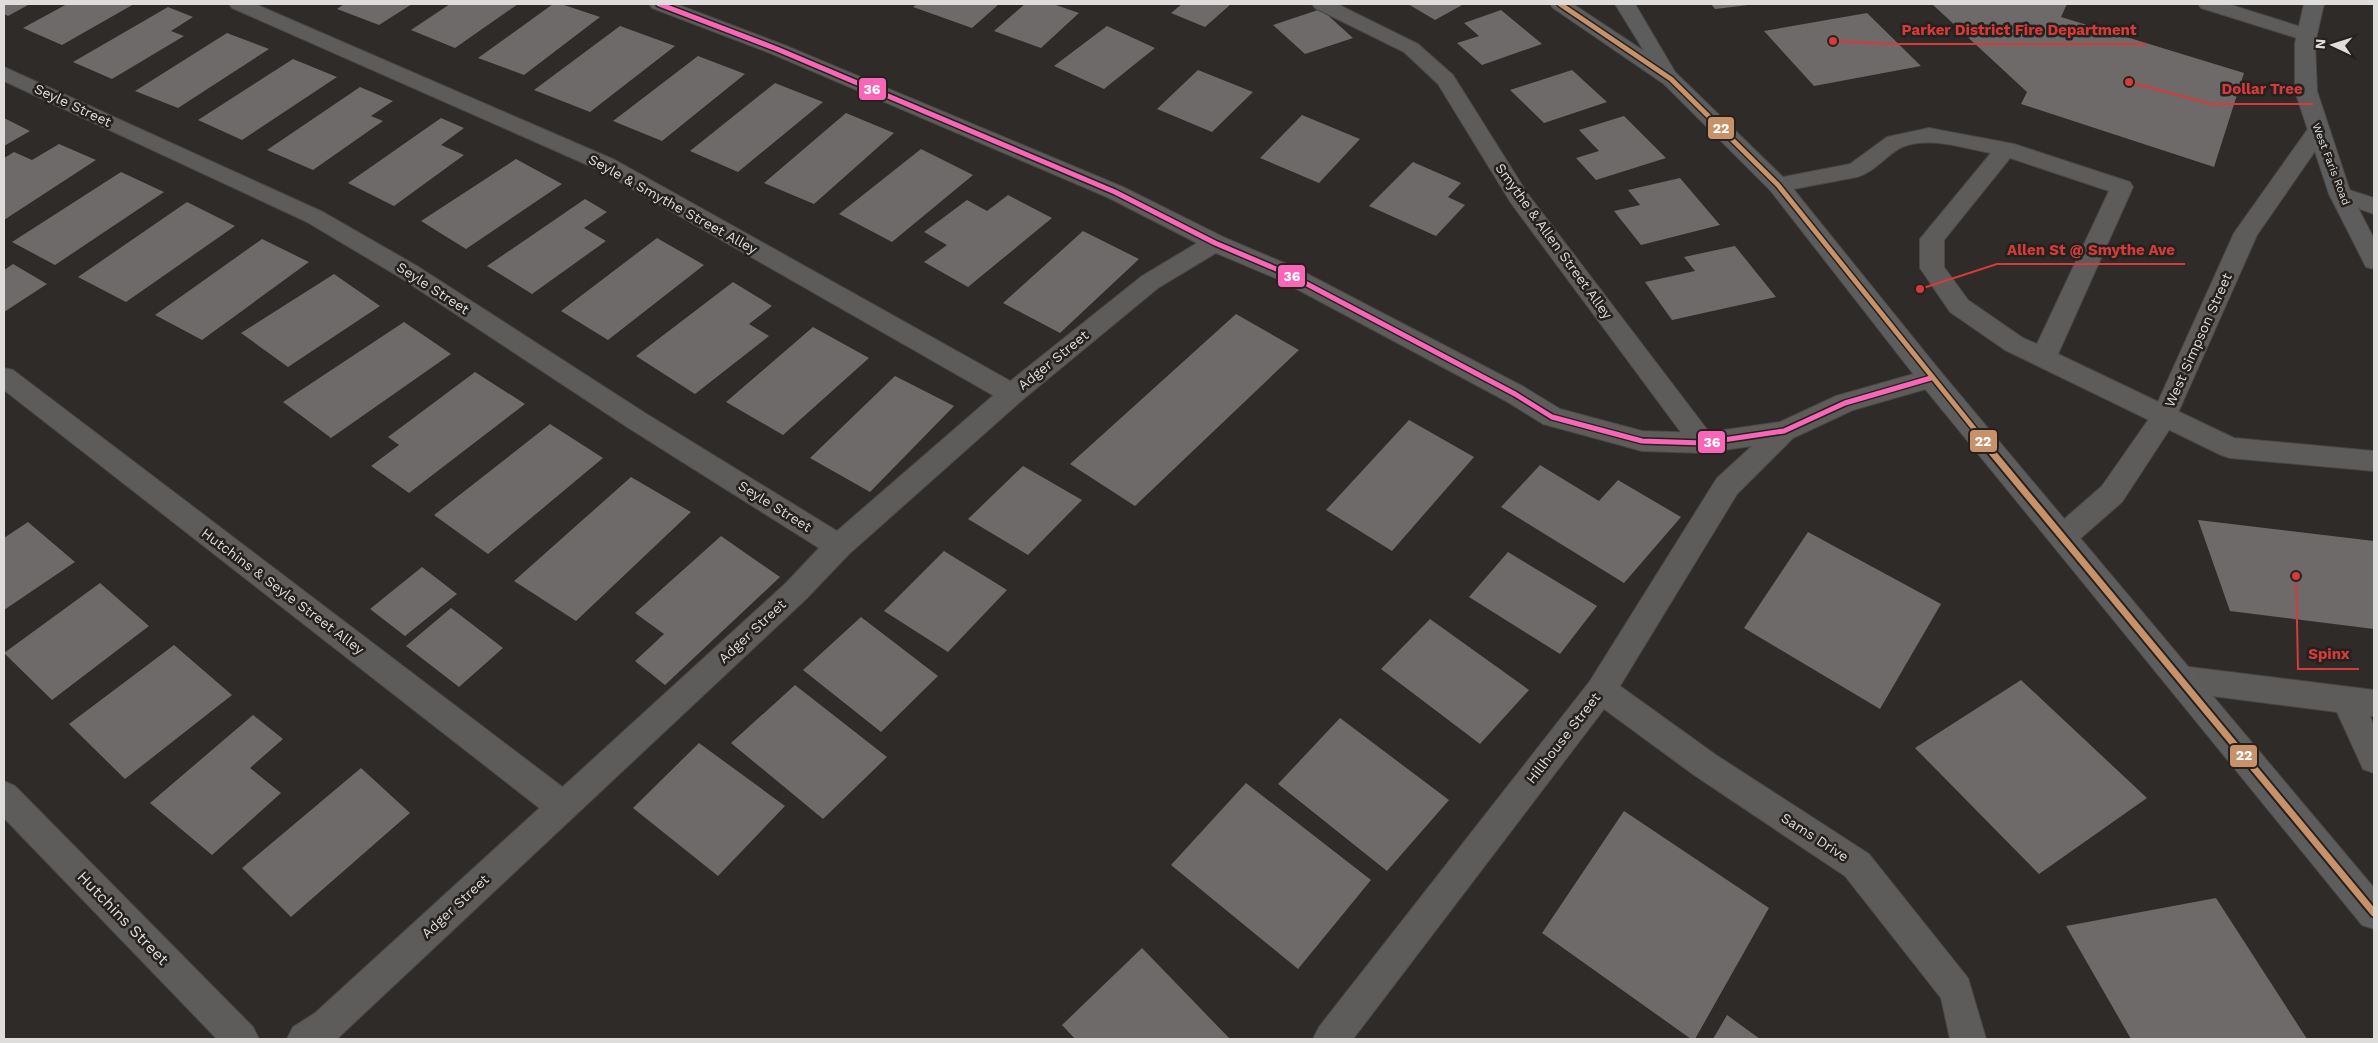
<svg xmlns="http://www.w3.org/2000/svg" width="2378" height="1043" viewBox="0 0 2378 1043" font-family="'Work Sans',sans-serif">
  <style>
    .building { fill: #6d6a69 }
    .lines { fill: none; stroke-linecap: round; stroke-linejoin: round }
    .lane-casing { stroke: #494746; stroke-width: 2 }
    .street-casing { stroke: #494746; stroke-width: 2 }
    .secondary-casing { stroke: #494746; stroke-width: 2 }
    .lane { fill: #5d5c5b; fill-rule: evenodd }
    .street { fill: #5d5c5b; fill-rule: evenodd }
    .secondary { fill: #5e5d5d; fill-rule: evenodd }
    .bus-1-casing { stroke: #25211e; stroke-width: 8 }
    .bus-2-far1-casing { stroke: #25211e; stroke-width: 8 }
    .bus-2-casing { stroke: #25211e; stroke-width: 11 }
    .bus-1 { stroke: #fa66b7; stroke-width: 5 }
    .bus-2-far1 { stroke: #c7916a; stroke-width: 5 }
    .bus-2 { stroke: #c7916a; stroke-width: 7 }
    .labels { text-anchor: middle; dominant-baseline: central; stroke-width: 5; stroke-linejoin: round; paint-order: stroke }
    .far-street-label { font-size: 11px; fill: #dfdddb; stroke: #25211e }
    .street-label { font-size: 14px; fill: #dfdddb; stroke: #25211e }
    .near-street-label { font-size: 16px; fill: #dfdddb; stroke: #25211e }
    .leader { fill: none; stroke: #d73a3a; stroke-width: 2 }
    .callout-dot { fill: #d73a3a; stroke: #25211e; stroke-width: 2 }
    .callout-label { font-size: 15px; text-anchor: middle; font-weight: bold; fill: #d73a3a; stroke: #25211e; stroke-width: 5; stroke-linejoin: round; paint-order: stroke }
    .line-badge { stroke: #25211e; stroke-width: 2 }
    .badge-label { font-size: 14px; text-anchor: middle; font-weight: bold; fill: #fff }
  </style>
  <rect width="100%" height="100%" fill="#2e2b29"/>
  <!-- building -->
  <path class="building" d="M 4,4 L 30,4 L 8,16 L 4,14 Z
    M 67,4 L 134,4 L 62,45 L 23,28 Z
    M 344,4 L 412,4 L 379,25 L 337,9 Z
    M 450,4 L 518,4 L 455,48 L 411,30 Z
    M 553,4 L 561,4 L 600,17 L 524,75 L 478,58 Z
    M 917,4 L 999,4 L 972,28 L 913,7 Z
    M 1025,4 L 1053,4 L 1079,13 L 1041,48 L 994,31 Z
    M 1182,4 L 1231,4 L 1205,27 L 1171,13 Z
    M 1408,4 L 1464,4 L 1435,20 Z
    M 1711,4 L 1748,4 L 1748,5 L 1715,9 Z
    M 1932,4 L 2067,4 L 2061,17 L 2244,73 L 2214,167 L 2021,104 L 2027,92 Z
    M 168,7 L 193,17 L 171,31 L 184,36 L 112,79 L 73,62 Z
    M 1321,9 L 1353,38 L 1305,54 L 1273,25 Z
    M 1501,10 L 1542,44 L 1482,65 L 1457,43 L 1479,36 L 1464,23 Z
    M 1867,13 L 1921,66 L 1814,86 L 1764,31 Z
    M 620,26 L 675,46 L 590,112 L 534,90 Z
    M 1107,26 L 1155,48 L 1104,89 L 1054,66 Z
    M 227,33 L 269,49 L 178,108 L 135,91 Z
    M 698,56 L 745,74 L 662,141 L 613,121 Z
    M 293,59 L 337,77 L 242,140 L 198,120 Z
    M 1198,70 L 1253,92 L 1212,132 L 1157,109 Z
    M 1572,70 L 1607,102 L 1544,123 L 1510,90 Z
    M 775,83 L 823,102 L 738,172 L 690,151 Z
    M 360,87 L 393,101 L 371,116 L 383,121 L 313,170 L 267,150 Z
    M 846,113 L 894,133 L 814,204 L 764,183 Z
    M 1302,115 L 1360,139 L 1319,183 L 1260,158 Z
    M 1624,116 L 1666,158 L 1596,180 L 1576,158 L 1599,151 L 1579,130 Z
    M 4,118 L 30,131 L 4,146 Z
    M 441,118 L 464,128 L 441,145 L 464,155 L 394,206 L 348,183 Z
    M 59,144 L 96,160 L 4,220 L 4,158 L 14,152 L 32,160 Z
    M 921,149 L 973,175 L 892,242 L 839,214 Z
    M 516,159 L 562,184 L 466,249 L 421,221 Z
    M 1413,162 L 1461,183 L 1448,197 L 1465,205 L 1436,236 L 1369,206 Z
    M 121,172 L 164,192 L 55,265 L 12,242 Z
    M 1680,178 L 1720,225 L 1641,245 L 1614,211 L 1640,205 L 1628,190 Z
    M 1008,195 L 1052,218 L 968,287 L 924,262 L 947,245 L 924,232 L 967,200 L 987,211 Z
    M 585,199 L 607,212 L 584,228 L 606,241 L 532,294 L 487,266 Z
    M 187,202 L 235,226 L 126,302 L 78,277 Z
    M 1083,231 L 1139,259 L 1060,333 L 1003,303 Z
    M 657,238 L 704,265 L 608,340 L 561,311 Z
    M 262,239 L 309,262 L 202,340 L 155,315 Z
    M 1735,246 L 1776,297 L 1672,320 L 1645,282 L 1695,271 L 1684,257 Z
    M 13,264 L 47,284 L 4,312 L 4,270 Z
    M 334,274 L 380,306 L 288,367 L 241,333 Z
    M 733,282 L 772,306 L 749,324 L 769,336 L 695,394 L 636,356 Z
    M 1236,314 L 1299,350 L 1135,506 L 1070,464 Z
    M 404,322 L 451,354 L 331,438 L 283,402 Z
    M 813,327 L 869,358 L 783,435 L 726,402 Z
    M 475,372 L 525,404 L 409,493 L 371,466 L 399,445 L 388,437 Z
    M 895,376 L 954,406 L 870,492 L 810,458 Z
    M 1409,420 L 1474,457 L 1392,551 L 1326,510 Z
    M 550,424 L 603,458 L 488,554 L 434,515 Z
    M 1540,465 L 1599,501 L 1618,480 L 1681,517 L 1624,583 L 1501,507 Z
    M 1023,466 L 1082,500 L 1028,555 L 968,519 Z
    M 631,477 L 691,512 L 576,621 L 514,581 Z
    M 2198,520 L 2374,541 L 2374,629 L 2230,611 Z
    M 28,522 L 75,562 L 4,610 L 4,538 Z
    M 1808,532 L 1941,604 L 1880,709 L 1744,628 Z
    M 721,536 L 780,577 L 665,685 L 635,661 L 664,634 L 635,613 Z
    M 944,551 L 1007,590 L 948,652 L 884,611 Z
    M 1508,552 L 1597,606 L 1560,654 L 1469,597 Z
    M 422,567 L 457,594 L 405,636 L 370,609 Z
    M 100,583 L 149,626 L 52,700 L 4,653 Z
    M 451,608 L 503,648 L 459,687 L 406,646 Z
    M 861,617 L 938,676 L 881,732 L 803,670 Z
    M 1430,619 L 1529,690 L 1480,744 L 1381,669 Z
    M 174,645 L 232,695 L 125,779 L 69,724 Z
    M 2021,680 L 2147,798 L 2039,874 L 1915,748 Z
    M 795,685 L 887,757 L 823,819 L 731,743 Z
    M 253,715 L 283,739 L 250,768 L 281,793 L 212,855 L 150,803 Z
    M 1340,718 L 1449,800 L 1387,871 L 1278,784 Z
    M 699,743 L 785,806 L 718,876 L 633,808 Z
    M 361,768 L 410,813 L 291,917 L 242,868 Z
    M 1246,783 L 1371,880 L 1298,969 L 1171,865 Z
    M 1624,811 L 1769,908 L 1695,1039 L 1691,1039 L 1542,933 Z
    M 2216,898 L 2307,1039 L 2131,1039 L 2066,926 Z
    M 1142,948 L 1230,1039 L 1075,1039 L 1062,1025 Z
    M 1727,1015 L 1760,1039 L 1713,1039 Z"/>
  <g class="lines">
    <defs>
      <path id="lane" d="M 229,4 L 255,4 L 615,160 L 1021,387 L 1025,394 L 1021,401 L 1012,404 L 1003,401 L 599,170 L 232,8 Z
        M 1312,4 L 1337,4 L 1418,44 L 1453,75 L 1527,193 L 1712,436 L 1716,443 L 1712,450 L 1703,453 L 1694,450 L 1511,203 L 1438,84 L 1404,52 L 1315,8 Z
        M 2198,4 L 2228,4 L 2314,31 L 2317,35 L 2314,39 L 2307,41 L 2300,39 L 2201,8 Z
        M 1929,128 L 2014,144 L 2130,182 L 2133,187 L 2058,354 L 2234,438 L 2374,451 L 2374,471 L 2230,458 L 2221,455 L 2005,350 L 1950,312 L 1920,268 L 1920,239 L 1991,153 C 1963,148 1930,136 1902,147 C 1886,155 1875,172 1857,177 L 1778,192 L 1770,190 L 1767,185 L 1770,180 L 1778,178 L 1850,164 L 1887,137 ZM 2010,158 L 2109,191 L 2037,344 L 2023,338 L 1968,300 L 1944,267 L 1944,240 Z
        M 4,368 L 13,370 L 573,795 L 578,806 L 573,817 L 562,821 L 551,817 L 4,390 Z
        M 2181,666 L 2374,690 L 2374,716 L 2370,716 L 2374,726 L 2374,773 L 2363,769 L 2337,712 L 2181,692 L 2170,688 L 2166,679 L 2170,670 Z"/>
      <path id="street" d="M 649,4 L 676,4 L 784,45 L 1123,187 L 1223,237 L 1296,268 L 1524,387 L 1560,409 L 1642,431 L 1703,433 L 1780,422 L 1836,396 L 1931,369 L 1940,371 L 1944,378 L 1940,385 L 1853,410 L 1793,438 L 1737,494 L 1620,686 L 1716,755 L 1869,854 L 1968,978 L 1986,1039 L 1950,1039 L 1941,998 L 1845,876 L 1694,775 L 1604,709 L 1353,1039 L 1313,1039 L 1319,1027 L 1590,681 L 1717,478 L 1752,446 L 1703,453 L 1642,451 L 1543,424 L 1506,401 L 1280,280 L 1216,253 L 1158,288 L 1021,401 L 849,554 L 806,599 L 339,1037 L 337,1039 L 287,1039 L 293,1027 L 315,1013 L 786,583 L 819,548 L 627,427 L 401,278 L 307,222 L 4,81 L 4,67 L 323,212 L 417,266 L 645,413 L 837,531 L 1003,387 L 1142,276 L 1197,243 L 1107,197 L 770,53 L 652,8 Z
        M 2318,124 L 2326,126 L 2329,131 L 2257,235 L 2173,424 L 2122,502 L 2074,544 L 2064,547 L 2054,544 L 2050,536 L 2054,528 L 2102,486 L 2153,413 L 2234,233 L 2310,126 Z
        M 2340,187 L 2374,198 L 2374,214 L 2332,199 L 2329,194 L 2332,189 Z
        M 4,781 L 15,786 L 253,1027 L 259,1039 L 217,1039 L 4,818 Z"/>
      <path id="secondary" d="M 1550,4 L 1573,4 L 1644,51 L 1615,4 L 1635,4 L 1675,72 L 1786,180 L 1940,371 L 2374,888 L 2374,929 L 2362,925 L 1922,385 L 1770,190 L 1664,84 L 1553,8 Z
        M 2304,4 L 2324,4 L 2315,43 L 2317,91 L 2351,194 L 2374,239 L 2374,269 L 2366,267 L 2329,194 L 2295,91 L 2295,43 Z"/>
    </defs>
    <!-- lane casing -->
    <use href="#lane" class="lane-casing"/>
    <!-- street casing -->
    <use href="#street" class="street-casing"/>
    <!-- secondary casing -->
    <use href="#secondary" class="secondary-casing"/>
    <!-- lane -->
    <use href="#lane" class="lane"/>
    <!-- street -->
    <use href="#street" class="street"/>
    <!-- secondary -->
    <use href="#secondary" class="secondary"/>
    <defs>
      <path id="bus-1" d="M 659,4 L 777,49 L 1115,192 L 1215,243 L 1288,274 L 1515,394 L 1552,417 L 1642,441 L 1703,443 L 1784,431 L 1845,403 L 1931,378"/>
      <path id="bus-2-far1" d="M 1560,4 L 1671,79 L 1778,185 L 1988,446"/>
      <path id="bus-2" d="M 1986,445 L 2374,913"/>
    </defs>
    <!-- bus-1 casing -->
    <use href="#bus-1" class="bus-1-casing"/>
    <!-- bus-2-far1 casing -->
    <use href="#bus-2-far1" class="bus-2-far1-casing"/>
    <!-- bus-2 casing -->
    <use href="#bus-2" class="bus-2-casing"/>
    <!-- bus-1 -->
    <use href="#bus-1" class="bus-1"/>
    <!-- bus-2-far1 -->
    <use href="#bus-2-far1" class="bus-2-far1"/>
    <!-- bus-2 -->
    <use href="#bus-2" class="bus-2"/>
  </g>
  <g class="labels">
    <!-- far-street labels -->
    <g class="far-street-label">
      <text transform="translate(2331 164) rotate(69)">West Faris Road</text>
    </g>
    <!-- street labels -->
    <g class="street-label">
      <text transform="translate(73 105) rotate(25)">Seyle Street</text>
      <text transform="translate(673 204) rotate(29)">Seyle &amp; Smythe Street Alley</text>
      <text transform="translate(1554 241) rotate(54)">Smythe &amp; Allen Street Alley</text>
      <text transform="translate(433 288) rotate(33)">Seyle Street</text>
      <text transform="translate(2198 340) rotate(-66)">West Simpson Street</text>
      <text transform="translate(1053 360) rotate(-39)">Adger Street</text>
      <text transform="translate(775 506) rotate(32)">Seyle Street</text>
      <text transform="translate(283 591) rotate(37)">Hutchins &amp; Seyle Street Alley</text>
      <text transform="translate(752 631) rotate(-43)">Adger Street</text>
      <text transform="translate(1563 738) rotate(-52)">Hillhouse Street</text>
      <text transform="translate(1815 837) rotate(33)">Sams Drive</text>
      <text transform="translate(455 906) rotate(-43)">Adger Street</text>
    </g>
    <!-- near-street labels -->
    <g class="near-street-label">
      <text transform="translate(123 918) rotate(46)">Hutchins Street</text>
    </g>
  </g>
  <!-- callouts -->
  <path class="leader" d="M1833 41L1891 44H2146M2129 82L2211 104H2313M1920 289L1997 264H2185M2296 576L2298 669H2359"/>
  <g class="callout-dot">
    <circle cx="1833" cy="41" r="5"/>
    <circle cx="2129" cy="82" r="5"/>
    <circle cx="1920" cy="289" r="5"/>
    <circle cx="2296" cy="576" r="5"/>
  </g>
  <g class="callout-label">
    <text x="2019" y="35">Parker District Fire Department</text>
    <text x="2262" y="94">Dollar Tree</text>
    <text x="2091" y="255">Allen St @ Smythe Ave</text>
    <text x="2329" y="659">Spinx</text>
  </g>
  <g class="line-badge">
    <rect x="858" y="77" width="29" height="24" rx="5" fill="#fa66b7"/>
    <rect x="1707" y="116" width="28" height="24" rx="5" fill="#c7916a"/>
    <rect x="1277" y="264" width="29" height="24" rx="5" fill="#fa66b7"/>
    <rect x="1969" y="429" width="29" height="24" rx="5" fill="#c7916a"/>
    <rect x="1697" y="430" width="29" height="24" rx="5" fill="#fa66b7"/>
    <rect x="2229" y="744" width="29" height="24" rx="5" fill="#c7916a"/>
  </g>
  <g class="badge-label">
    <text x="872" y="94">36</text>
    <text x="1721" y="133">22</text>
    <text x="1292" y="281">36</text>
    <text x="1983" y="446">22</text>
    <text x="1712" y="447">36</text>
    <text x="2244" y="760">22</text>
  </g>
  <!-- border -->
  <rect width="2378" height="1043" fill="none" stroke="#dfdddb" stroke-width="10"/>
  <!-- north arrow -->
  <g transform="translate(2333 45) rotate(274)" stroke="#25211e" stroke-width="4" paint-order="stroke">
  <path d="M0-4L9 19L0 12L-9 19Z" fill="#dfdddb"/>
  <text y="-8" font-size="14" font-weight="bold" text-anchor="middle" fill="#dfdddb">N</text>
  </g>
</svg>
